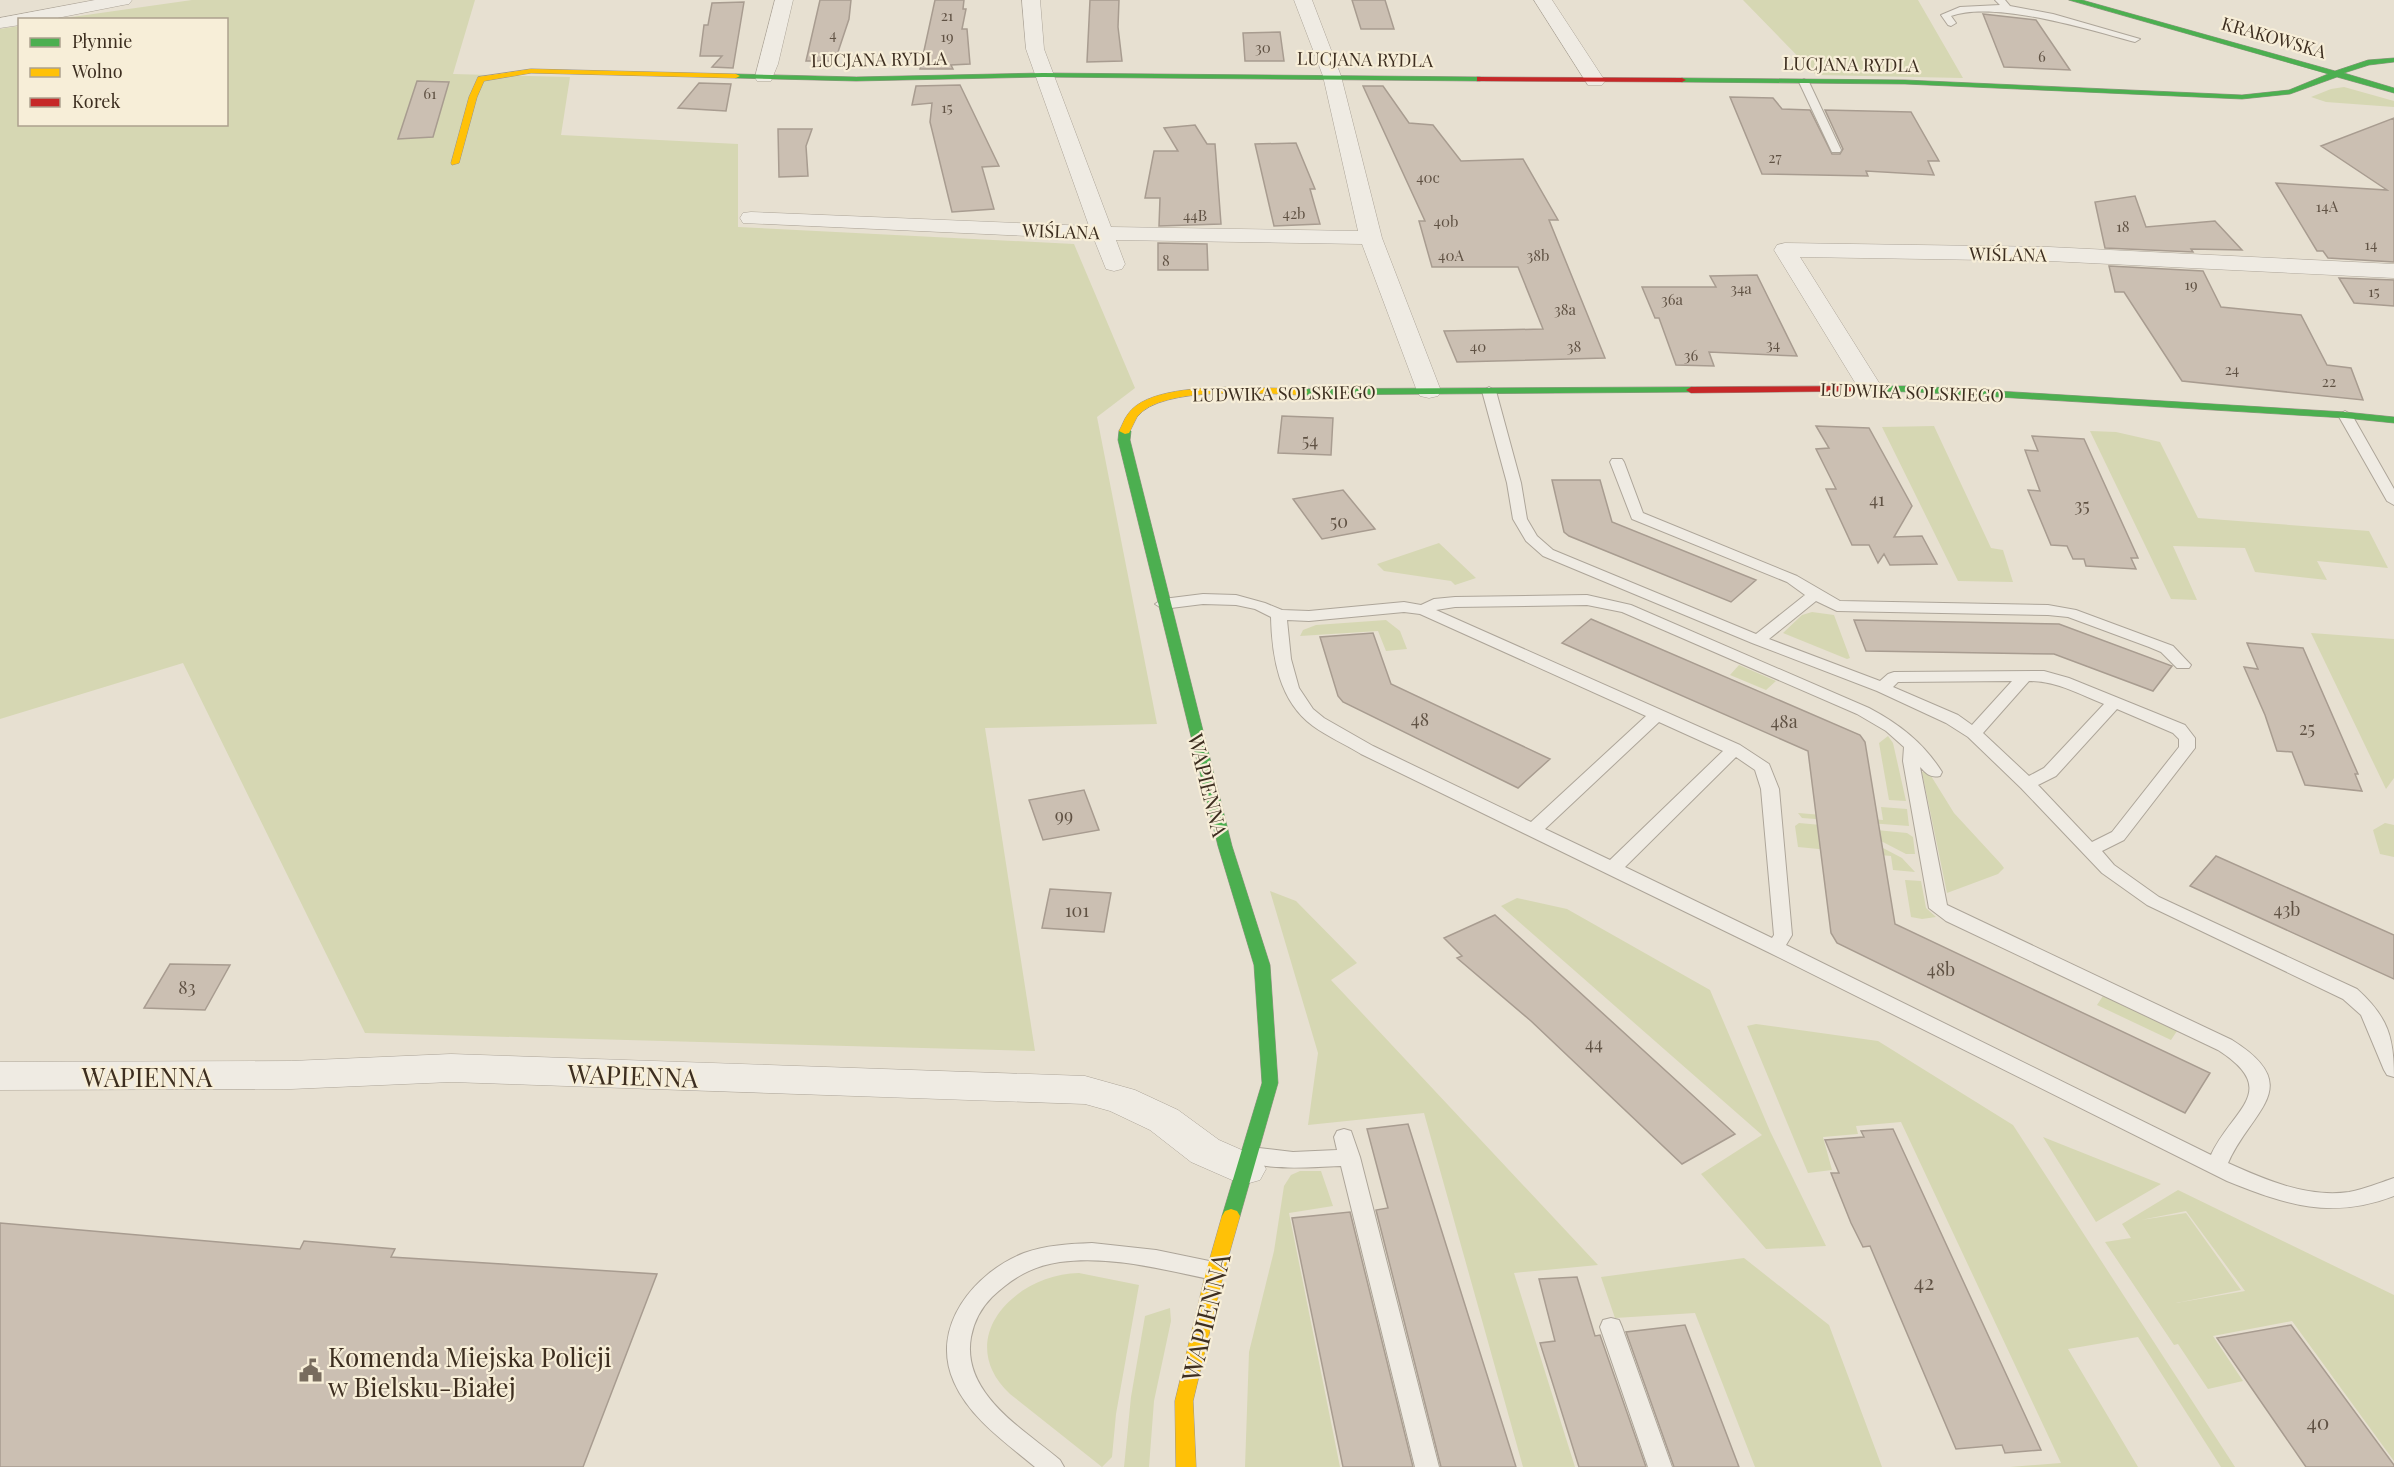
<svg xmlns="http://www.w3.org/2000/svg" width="2394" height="1467" viewBox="0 0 2394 1467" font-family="'Playfair Display',serif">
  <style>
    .green { fill: #d6d7b3; fill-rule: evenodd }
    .building { fill: #cbbfb2; stroke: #a89c90; stroke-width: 1.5 }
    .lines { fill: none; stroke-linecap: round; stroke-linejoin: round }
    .lane-casing { stroke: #ada599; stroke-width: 2 }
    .street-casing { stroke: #ada599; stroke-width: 1 }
    .fast-casing { stroke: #9c958a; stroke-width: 1 }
    .slow-casing { stroke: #9c958a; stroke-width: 1 }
    .jam-casing { stroke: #9c958a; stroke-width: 1 }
    .lane { fill: #efebe3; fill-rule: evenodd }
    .street { fill: #efebe3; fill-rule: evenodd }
    .fast { fill: #4caf50; fill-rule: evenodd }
    .slow { fill: #ffc107; fill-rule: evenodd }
    .jam { fill: #c62828; fill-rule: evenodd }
    .labels { text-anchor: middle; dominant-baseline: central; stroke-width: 4.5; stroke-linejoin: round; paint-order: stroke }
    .far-number-label { font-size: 15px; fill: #605244 }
    .far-street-label { font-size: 18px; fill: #3d2e20; stroke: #f7eed8 }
    .number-label { font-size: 18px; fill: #605244 }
    .street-label { font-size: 21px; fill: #3d2e20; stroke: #f7eed8 }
    .near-number-label { font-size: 21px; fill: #605244 }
    .near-street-label { font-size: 26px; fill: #3d2e20; stroke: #f7eed8 }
    .near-poi-label { font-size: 26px; fill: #3d2e20; stroke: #f7eed8; text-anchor: start }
  </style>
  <rect width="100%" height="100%" fill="#e7e0d1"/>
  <!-- green -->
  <path class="green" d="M 192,0 L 475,0 L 453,74 L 570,77 L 561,135 L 738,144 L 738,227 L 1074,244 L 1135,388 L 1097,417 L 1157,724 L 985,728 L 1035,1051 L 365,1033 L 183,663 L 0,719 L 0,29 L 19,26 L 20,124 L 226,124 L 226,20 L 58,19 Z
    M 1743,0 L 1918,0 L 1963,78 L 1816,75 Z
    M 2344,87 L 2394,101 L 2394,107 L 2326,102 L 2311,97 L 2331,89 Z
    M 1934,426 L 1991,548 L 2003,550 L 2013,582 L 1958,581 L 1882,427 Z
    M 2090,431 L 2116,432 L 2160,442 L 2198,518 L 2369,531 L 2388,568 L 2317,561 L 2327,580 L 2255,572 L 2245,548 L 2173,546 L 2197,600 L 2171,599 Z
    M 1439,543 L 1476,578 L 1455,585 L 1451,581 L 1384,571 L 1377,564 Z
    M 1812,612 L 1834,615 L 1850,658 L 1847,659 L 1783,633 L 1802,615 Z
    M 1386,620 L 1400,631 L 1407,649 L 1386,651 L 1378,631 L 1300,636 L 1303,630 L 1316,625 Z
    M 2311,633 L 2394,639 L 2394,778 L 2386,789 Z
    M 1739,665 L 1776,681 L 1766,690 L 1730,675 Z
    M 1888,736 L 1893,743 L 1906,801 L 1889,800 L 1879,743 Z
    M 1928,771 L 1954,813 L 2001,864 L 2004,868 L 1998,874 L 1947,893 L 1922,772 Z
    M 1881,807 L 1907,809 L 1909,826 L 1802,818 L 1798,813 L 1883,820 Z
    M 1799,823 L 1843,827 L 1902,858 L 1915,872 L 1893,870 L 1891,856 L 1798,847 L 1795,826 Z
    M 2385,823 L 2394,825 L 2394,857 L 2380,854 L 2373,830 Z
    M 1856,828 L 1907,833 L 1913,837 L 1915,854 L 1906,854 Z
    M 1905,880 L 1921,881 L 1926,908 L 1936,917 L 1922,919 L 1911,917 Z
    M 1270,891 L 1296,901 L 1357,963 L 1331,980 L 1598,1265 L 1514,1273 L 1575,1467 L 1523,1467 L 1424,1113 L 1308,1125 L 1318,1053 Z
    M 1517,898 L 1567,909 L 1710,990 L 1770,1131 L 1826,1246 L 1766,1249 L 1701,1174 L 1762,1135 L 1501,906 Z
    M 2103,996 L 2177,1031 L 2171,1040 L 2097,1005 Z
    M 1756,1024 L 1878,1041 L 2013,1125 L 2235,1467 L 2221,1467 L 2138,1337 L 2068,1349 L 2138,1467 L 2010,1467 L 2061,1463 L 1901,1122 L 1856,1126 L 1858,1134 L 1823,1137 L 1832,1170 L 1808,1173 L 1747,1026 Z
    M 2043,1137 L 2161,1184 L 2096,1222 Z
    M 1300,1171 L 1321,1171 L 1333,1206 L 1289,1213 L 1340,1467 L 1245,1467 L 1249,1352 L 1274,1251 L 1284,1186 L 1291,1175 Z
    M 2178,1190 L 2394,1295 L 2394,1461 L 2292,1321 L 2213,1336 L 2243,1381 L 2208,1389 L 2178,1344 L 2174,1345 L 2105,1242 L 2131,1238 L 2122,1224 ZM 2186,1211 L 2245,1291 L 2176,1303 L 2241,1290 L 2186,1213 L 2141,1220 Z
    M 1744,1258 L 1829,1325 L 1882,1467 L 1755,1467 L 1695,1313 L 1615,1318 L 1601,1277 Z
    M 1079,1273 L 1139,1285 L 1116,1414 L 1112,1457 L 1102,1467 L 1010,1394 C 952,1339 1015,1274 1079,1273 Z
    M 1170,1308 L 1171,1321 L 1154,1401 L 1149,1467 L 1124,1467 L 1131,1397 L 1145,1316 Z"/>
  <!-- building -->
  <path class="building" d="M 820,0 L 851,0 L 849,19 L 835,61 L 806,61 Z
    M 935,0 L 964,0 L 963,9 L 966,9 L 962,29 L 967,29 L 970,64 L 951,65 L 953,69 L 920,69 Z
    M 1090,0 L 1119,0 L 1118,27 L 1122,61 L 1087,62 Z
    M 1352,0 L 1385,0 L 1394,29 L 1361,29 Z
    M 744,2 L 733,68 L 712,67 L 722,56 L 700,56 L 704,25 L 708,25 L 712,3 Z
    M 1983,14 L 2036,20 L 2070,70 L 2004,67 Z
    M 1280,32 L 1284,61 L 1245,61 L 1243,33 Z
    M 417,81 L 449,82 L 433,137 L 398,139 Z
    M 699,83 L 731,84 L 726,111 L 678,108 Z
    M 960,85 L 999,166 L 982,167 L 994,209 L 952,212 L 930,122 L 932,103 L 912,105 L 916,86 Z
    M 1363,86 L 1383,86 L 1409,123 L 1433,125 L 1461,161 L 1523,159 L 1558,220 L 1549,220 L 1605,358 L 1457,362 L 1444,331 L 1543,329 L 1518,267 L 1432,267 L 1419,221 L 1425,221 Z
    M 1730,97 L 1773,98 L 1782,109 L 1810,110 L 1832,154 L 1840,154 L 1843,149 L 1825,110 L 1911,112 L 1939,161 L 1928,161 L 1934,175 L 1866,171 L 1868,176 L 1762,174 Z
    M 2394,118 L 2394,262 L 2328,258 L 2323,251 L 2317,251 L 2276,183 L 2387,190 L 2321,146 Z
    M 1195,125 L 1207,144 L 1215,144 L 1221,224 L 1159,226 L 1160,198 L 1145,198 L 1154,151 L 1178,151 L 1164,128 Z
    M 778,129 L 812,129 L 806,146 L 808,176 L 779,177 Z
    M 1296,143 L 1315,189 L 1310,189 L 1320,224 L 1274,226 L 1255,144 Z
    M 2135,196 L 2146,227 L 2215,221 L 2242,250 L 2191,249 L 2193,252 L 2105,248 L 2095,202 Z
    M 1158,243 L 1207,244 L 1208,270 L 1158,270 Z
    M 2109,266 L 2203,271 L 2221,307 L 2301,315 L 2327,365 L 2351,368 L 2363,400 L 2182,381 L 2124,292 L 2115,292 Z
    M 1757,275 L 1797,356 L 1709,352 L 1714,366 L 1676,365 L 1659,318 L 1655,318 L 1642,287 L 1716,287 L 1710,276 Z
    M 2339,278 L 2394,280 L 2394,306 L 2354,303 Z
    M 1282,416 L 1333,418 L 1331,455 L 1278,453 Z
    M 1816,426 L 1869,428 L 1912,506 L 1894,537 L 1922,536 L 1937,564 L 1890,565 L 1884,554 L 1878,563 L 1869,545 L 1852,545 L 1826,489 L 1836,489 L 1816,449 L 1829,448 Z
    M 2032,436 L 2084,439 L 2138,558 L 2131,558 L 2136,569 L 2086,566 L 2084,559 L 2073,559 L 2067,546 L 2051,545 L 2028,490 L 2040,491 L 2025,450 L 2038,451 Z
    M 1552,480 L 1600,480 L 1612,522 L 1756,580 L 1731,602 L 1569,536 L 1564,532 Z
    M 1343,490 L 1375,529 L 1322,539 L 1293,499 Z
    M 1591,619 L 1860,735 L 1865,742 L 1895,924 L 2210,1073 L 2185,1113 L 1837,943 L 1831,933 L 1808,751 L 1562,643 Z
    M 1854,620 L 2059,624 L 2172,666 L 2153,691 L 2054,654 L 1866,651 Z
    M 1373,633 L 1391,684 L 1550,759 L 1518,788 L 1343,702 L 1338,696 L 1320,637 Z
    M 2247,643 L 2303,648 L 2358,774 L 2355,774 L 2362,791 L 2305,785 L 2292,752 L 2277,751 L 2265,715 L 2244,667 L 2258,669 Z
    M 1084,790 L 1099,830 L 1043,840 L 1029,800 Z
    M 2216,856 L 2394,935 L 2394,979 L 2190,886 Z
    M 1050,889 L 1111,893 L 1104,932 L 1042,928 Z
    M 1495,915 L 1735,1134 L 1682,1164 L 1531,1021 L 1457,958 L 1462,956 L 1444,938 Z
    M 170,964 L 230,965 L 205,1010 L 144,1008 Z
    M 1408,1124 L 1516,1467 L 1441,1467 L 1376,1210 L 1388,1208 L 1367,1129 Z
    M 1893,1129 L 2041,1450 L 2005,1453 L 2002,1445 L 1956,1449 L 1870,1246 L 1863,1247 L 1851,1223 L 1831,1173 L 1839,1173 L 1825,1140 L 1864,1137 L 1861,1131 Z
    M 1350,1212 L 1413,1467 L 1343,1467 L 1292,1218 Z
    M 0,1223 L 300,1249 L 304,1241 L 395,1249 L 391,1257 L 657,1274 L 583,1467 L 0,1467 Z
    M 1577,1277 L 1595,1336 L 1600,1335 L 1646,1467 L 1579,1467 L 1540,1343 L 1555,1341 L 1539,1279 Z
    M 1685,1325 L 1739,1467 L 1674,1467 L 1626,1332 Z
    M 2291,1325 L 2394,1465 L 2394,1467 L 2306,1467 L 2217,1338 Z"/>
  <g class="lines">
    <defs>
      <path id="lane" d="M 1995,0 L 2005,0 L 2010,6 L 2053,14 L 2140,39 L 2135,42 C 2090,30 1994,0 1951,16 L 1956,23 L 1951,26 L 1948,25 L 1941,15 L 1960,7 L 2000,5 Z
        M 1804,79 L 1809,82 L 1841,150 L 1840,152 L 1832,152 L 1831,150 L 1799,82 Z
        M 1489,387 L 1496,391 L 1521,483 L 1527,519 L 1537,536 L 1553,550 L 1756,634 L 1805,595 L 1787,582 L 1632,519 L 1610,462 L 1612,459 L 1622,459 L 1624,462 L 1643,513 L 1797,576 L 1840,601 L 2048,605 L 2076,610 L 2173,646 L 2191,665 L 2189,668 L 2177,668 L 2161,652 L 2149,647 L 2068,617 L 2048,615 L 1837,611 L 1816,601 L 1769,639 L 1880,681 L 1888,674 L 1894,672 L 2044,671 L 2069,678 L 2185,725 L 2195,738 L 2195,748 L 2124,840 L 2102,851 L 2114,865 L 2159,897 L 2357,989 C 2388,1017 2394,1037 2394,1077 L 2387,1075 L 2384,1070 L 2361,1015 L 2343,999 L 2147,905 L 2102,873 L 2021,788 L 1968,737 L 1946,723 L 1877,691 L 1752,643 L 1543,556 L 1526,541 L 1513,519 L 1507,483 L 1482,391 ZM 2012,681 L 1972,725 L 1958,715 L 1893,687 L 1898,682 ZM 2029,681 C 2056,681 2079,694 2104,704 L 2044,768 L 2029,776 L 1983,733 ZM 2117,709 L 2173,733 L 2179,739 L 2179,747 L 2112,832 L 2092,842 L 2038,785 L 2056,776 Z
        M 2345,411 L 2352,415 L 2394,489 L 2394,505 L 2387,501 L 2338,415 Z
        M 1203,594 L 1236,595 L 1265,603 L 1282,610 L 1309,611 L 1404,602 L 1421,605 L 1434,599 L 1455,597 L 1587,595 L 1631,605 L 1869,708 C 1899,724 1923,742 1942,772 L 1940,776 C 1930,778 1927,774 1920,767 L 1947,905 L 2232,1040 C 2307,1087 2251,1110 2228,1163 C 2266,1180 2307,1198 2349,1192 C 2365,1189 2379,1183 2394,1178 L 2394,1196 C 2332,1220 2286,1205 2227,1181 L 1768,952 L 1361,754 C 1345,744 1328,737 1313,726 C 1279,701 1272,657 1271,617 L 1255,609 L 1236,605 L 1203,604 L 1163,609 L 1155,604 L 1163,599 ZM 1587,605 L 1622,612 L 1857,714 L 1886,731 L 1904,747 L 1903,761 L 1929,908 L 1946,921 L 2218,1050 C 2282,1091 2232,1109 2211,1155 L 1786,945 L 1792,935 L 1779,789 L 1769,764 L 1740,745 L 1436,610 L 1455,607 ZM 1404,612 L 1420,614 L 1646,716 L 1531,822 L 1373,746 L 1324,718 L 1313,709 L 1299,688 L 1291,659 L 1287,620 L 1309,621 ZM 1659,722 L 1723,751 L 1610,860 L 1545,829 ZM 1736,757 L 1755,770 L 1761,789 L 1774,935 L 1772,938 L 1625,867 Z
        M 1344,1129 L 1351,1131 L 1360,1157 L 1439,1467 L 1415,1467 L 1341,1166 C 1309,1167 1274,1171 1243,1161 L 1240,1155 L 1243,1149 L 1250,1147 L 1293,1152 L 1337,1150 L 1334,1137 L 1337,1131 Z
        M 1092,1243 L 1156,1250 L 1214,1262 L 1222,1265 L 1225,1271 L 1222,1277 L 1214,1280 C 1164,1270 1111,1255 1060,1262 C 1032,1266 1012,1278 992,1297 C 981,1308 974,1321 971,1337 C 961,1393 1023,1429 1060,1460 L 1064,1467 L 1035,1467 C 1005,1442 970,1418 954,1382 C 929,1327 975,1272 1024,1253 C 1046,1245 1069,1244 1092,1243 Z
        M 1611,1318 L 1619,1320 L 1622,1327 L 1672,1467 L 1648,1467 L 1600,1327 L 1603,1320 Z"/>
      <path id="street" d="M 95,0 L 132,0 L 129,4 L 123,5 L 47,20 L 20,20 L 20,25 L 0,28 L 0,18 Z
        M 775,0 L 793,0 L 778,64 L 771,81 L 757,81 L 755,77 Z
        M 1022,0 L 1040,0 L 1044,49 L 1111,227 L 1358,231 L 1323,76 L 1294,0 L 1312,0 L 1341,76 L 1382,238 L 1441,391 L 1438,396 L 1429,398 L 1420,396 L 1417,391 L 1362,244 L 1116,240 L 1125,264 L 1122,269 L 1114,271 L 1106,269 L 1094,239 L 743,223 L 740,218 L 743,213 L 751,212 L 1089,226 L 1026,49 Z
        M 1534,0 L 1552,0 L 1605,81 L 1602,85 L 1588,85 Z
        M 1785,243 L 2049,247 L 2394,264 L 2394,278 L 2049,261 L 1800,257 L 1883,389 L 1880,394 L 1871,396 L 1862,394 L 1859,389 L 1774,250 L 1777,245 Z
        M 451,1054 L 1085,1076 L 1135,1090 L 1178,1110 L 1219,1140 L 1260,1158 L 1266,1169 L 1260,1180 L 1246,1184 L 1232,1180 L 1191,1162 L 1150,1130 L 1110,1111 L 1085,1104 L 451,1082 L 291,1089 L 0,1090 L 0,1062 L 291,1061 Z"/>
      <path id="fast" d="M 2069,0 L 2082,0 L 2335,71 L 2368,60 L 2394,58 L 2394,62 L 2369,65 L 2344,73 L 2394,88 L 2394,93 L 2337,77 L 2290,94 L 2242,99 L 1905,84 L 1682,82 L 1678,80 L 1682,78 L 1905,80 L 2242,95 L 2289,90 L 2328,74 Z
        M 1043,73 L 1480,77 L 1484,79 L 1480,81 L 1043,77 L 856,81 L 736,78 L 732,76 L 736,74 L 856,77 Z
        M 1865,386 L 1915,386 L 2345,412 L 2394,417 L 2394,423 L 2345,418 L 1915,392 L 1861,391 L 1860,389 Z
        M 1691,387 L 1695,388 L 1695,392 L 1303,395 L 1298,392 L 1303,389 Z
        M 1125,428 L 1131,431 L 1130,440 L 1232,846 L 1270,965 L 1278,1083 L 1240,1216 L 1237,1221 L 1231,1223 L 1225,1221 L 1222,1216 L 1262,1083 L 1254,965 L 1218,846 L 1118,440 L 1119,431 Z"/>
      <path id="slow" d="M 531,69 L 736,74 L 740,76 L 736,78 L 531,73 L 484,81 L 477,97 L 459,163 L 452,165 L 451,163 L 469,97 L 478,77 Z
        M 1231,387 L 1303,389 L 1308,392 L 1303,395 C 1266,394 1161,385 1137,417 C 1134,422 1132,428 1129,433 L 1125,434 L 1119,431 C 1122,426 1124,419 1128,414 C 1145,389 1203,388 1231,387 Z
        M 1231,1209 L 1237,1211 L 1240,1216 L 1224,1272 L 1193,1401 L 1196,1467 L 1176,1467 L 1175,1401 L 1206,1272 L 1222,1216 L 1225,1211 Z"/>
      <path id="jam" d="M 1477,77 L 1682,78 L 1686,80 L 1682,82 L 1480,81 L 1477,81 Z
        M 1865,386 L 1870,389 L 1869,391 L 1691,393 L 1686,390 L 1691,387 Z"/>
    </defs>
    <!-- lane casing -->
    <use href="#lane" class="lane-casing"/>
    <!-- street casing -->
    <use href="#street" class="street-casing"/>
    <!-- fast casing -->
    <use href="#fast" class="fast-casing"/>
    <!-- slow casing -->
    <use href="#slow" class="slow-casing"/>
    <!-- jam casing -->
    <use href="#jam" class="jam-casing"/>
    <!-- lane -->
    <use href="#lane" class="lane"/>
    <!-- street -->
    <use href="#street" class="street"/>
    <!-- fast -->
    <use href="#fast" class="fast"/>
    <!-- slow -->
    <use href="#slow" class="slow"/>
    <!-- jam -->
    <use href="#jam" class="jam"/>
  </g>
  <!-- icons -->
  <defs>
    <symbol id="civic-bare" viewBox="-9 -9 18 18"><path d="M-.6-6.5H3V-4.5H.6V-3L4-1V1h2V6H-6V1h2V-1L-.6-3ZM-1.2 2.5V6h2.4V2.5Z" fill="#786c5e" stroke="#f7eed8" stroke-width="2.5" paint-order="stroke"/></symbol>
  </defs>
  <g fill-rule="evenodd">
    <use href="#civic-bare" x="294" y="1354" width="33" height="33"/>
  </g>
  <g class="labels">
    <!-- far-number labels -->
    <g class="far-number-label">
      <text x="947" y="15">21</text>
      <text x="833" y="34">4</text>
      <text x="947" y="36">19</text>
      <text x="1263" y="47">30</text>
      <text x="2042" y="56">6</text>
      <text x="430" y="93">61</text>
      <text x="947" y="107">15</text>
      <text x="1775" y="157">27</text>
      <text x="1428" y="177">40c</text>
      <text x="2327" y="206">14A</text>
      <text x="1294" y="213">42b</text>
      <text x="1195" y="215">44B</text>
      <text x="1446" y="221">40b</text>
      <text x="2123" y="226">18</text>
      <text x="2371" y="244">14</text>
      <text x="1451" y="255">40A</text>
      <text x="1538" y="255">38b</text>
      <text x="1166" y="260">8</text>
      <text x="2191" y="284">19</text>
      <text x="1741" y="288">34a</text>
      <text x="2374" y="291">15</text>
      <text x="1672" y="299">36a</text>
      <text x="1565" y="309">38a</text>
      <text x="1773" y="344">34</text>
      <text x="1478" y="346">40</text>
      <text x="1574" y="346">38</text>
      <text x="1691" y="355">36</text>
      <text x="2232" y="369">24</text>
      <text x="2329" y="381">22</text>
    </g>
    <!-- far-street labels -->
    <g class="far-street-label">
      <text transform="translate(2274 37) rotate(16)">KRAKOWSKA</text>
      <text transform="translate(879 59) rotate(-1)">LUCJANA RYDLA</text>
      <text transform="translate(1365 59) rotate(1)">LUCJANA RYDLA</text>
      <text transform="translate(1851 64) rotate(1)">LUCJANA RYDLA</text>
      <text transform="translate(1061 231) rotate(2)">WIŚLANA</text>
      <text transform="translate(2008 254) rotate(1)">WIŚLANA</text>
      <text transform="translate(1912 392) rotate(2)">LUDWIKA SOLSKIEGO</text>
      <text transform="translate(1284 393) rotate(-1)">LUDWIKA SOLSKIEGO</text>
    </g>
    <!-- number labels -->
    <g class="number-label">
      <text x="1310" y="440">54</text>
      <text x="1877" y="499">41</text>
      <text x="2082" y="505">35</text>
      <text x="1339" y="521">50</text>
      <text x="1420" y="719">48</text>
      <text x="1784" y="721">48a</text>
      <text x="2307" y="728">25</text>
      <text x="1064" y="815">99</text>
      <text x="2287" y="909">43b</text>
      <text x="1077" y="910">101</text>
      <text x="1941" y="969">48b</text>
      <text x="187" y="987">83</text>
      <text x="1594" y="1043">44</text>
    </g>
    <!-- street labels -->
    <g class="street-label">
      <text transform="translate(1209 785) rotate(76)">WAPIENNA</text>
    </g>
    <!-- near-number labels -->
    <g class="near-number-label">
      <text x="1924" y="1281">42</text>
      <text x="2318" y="1421">40</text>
    </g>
    <!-- near-street labels -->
    <g class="near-street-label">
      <text transform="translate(633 1075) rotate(2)">WAPIENNA</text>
      <text x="147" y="1076">WAPIENNA</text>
      <text transform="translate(1205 1317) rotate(-76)">WAPIENNA</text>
    </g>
    <!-- near-poi labels -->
    <g class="near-poi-label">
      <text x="328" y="1356">Komenda Miejska Policji<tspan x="328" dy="30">w Bielsku-Białej</tspan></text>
    </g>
  </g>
  <!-- legend -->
  <rect x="18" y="18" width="210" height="108" fill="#f7eed8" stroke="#ada18e" stroke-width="1.5"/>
  <rect x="30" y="38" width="30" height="9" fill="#4caf50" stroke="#ada18e" stroke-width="1.5"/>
  <text x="72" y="48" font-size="18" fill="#3d2e20">Płynnie</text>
  <rect x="30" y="68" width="30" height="9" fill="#ffc107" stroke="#ada18e" stroke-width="1.5"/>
  <text x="72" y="78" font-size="18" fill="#3d2e20">Wolno</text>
  <rect x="30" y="98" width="30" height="9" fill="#c62828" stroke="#ada18e" stroke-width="1.5"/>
  <text x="72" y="108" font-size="18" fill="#3d2e20">Korek</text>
</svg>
